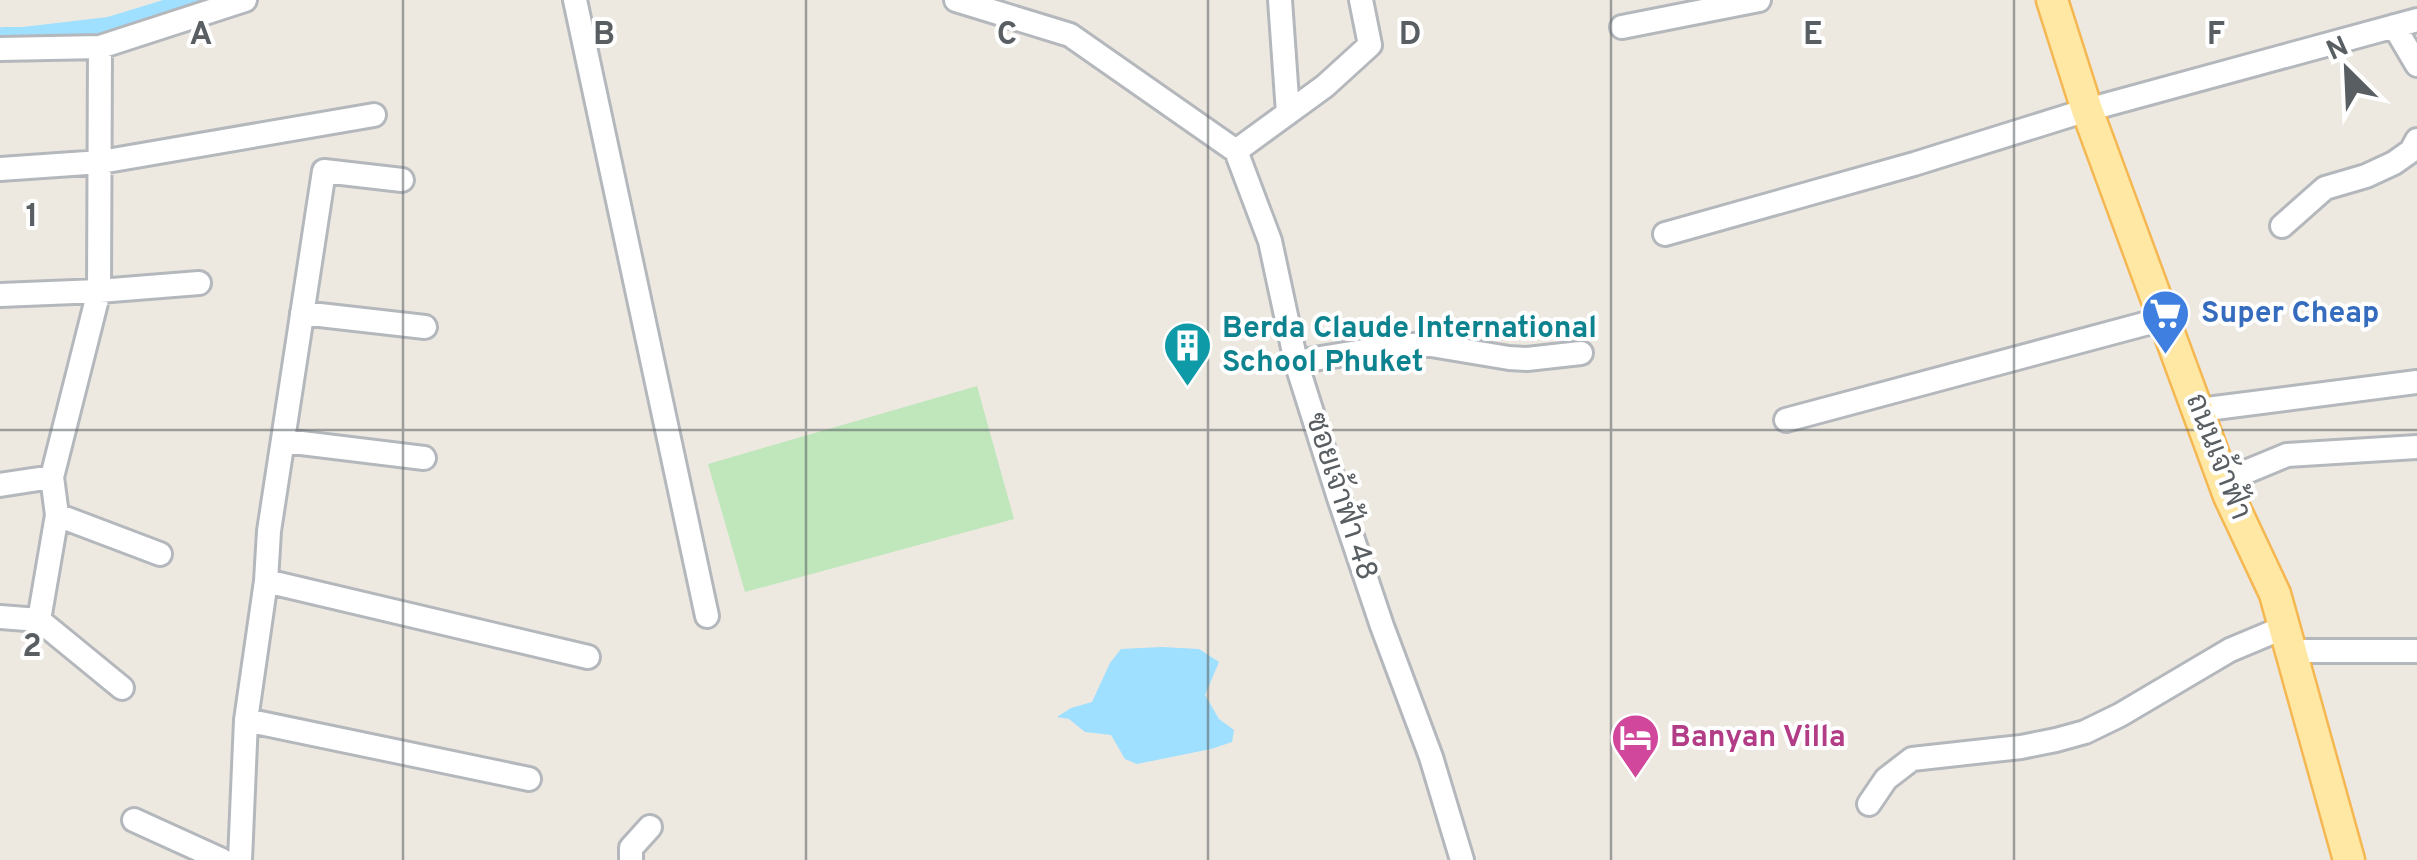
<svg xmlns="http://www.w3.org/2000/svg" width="2417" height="860" viewBox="0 0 2417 860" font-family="Overpass,Sarabun,sans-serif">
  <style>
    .green { fill: #c0e6bc }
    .water { fill: #9fdfff }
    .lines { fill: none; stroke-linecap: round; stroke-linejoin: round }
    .canal { stroke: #9fdfff; stroke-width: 22 }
    .minor-casing { stroke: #b4b8bc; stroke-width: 28 }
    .major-casing { stroke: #f5b752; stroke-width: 35 }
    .minor { stroke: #fff; stroke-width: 22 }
    .major { stroke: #ffe7a4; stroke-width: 30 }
    .grid { fill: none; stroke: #595e62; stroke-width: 2.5; stroke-opacity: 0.55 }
    .labels { text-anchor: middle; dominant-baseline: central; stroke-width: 8; stroke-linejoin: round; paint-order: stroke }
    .shop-label { font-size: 30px; font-weight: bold; fill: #366cbe; stroke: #fff; text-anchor: start }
    .culture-label { font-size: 30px; font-weight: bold; fill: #0d838f; stroke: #fff; text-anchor: start }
    .street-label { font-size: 30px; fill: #595e62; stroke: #fff }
    .hotel-label { font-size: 30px; font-weight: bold; fill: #b23c85; stroke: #fff; text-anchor: start }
    .grid-label { font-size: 32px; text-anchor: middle; font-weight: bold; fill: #595e62; stroke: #fff; stroke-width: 8; stroke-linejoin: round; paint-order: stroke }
  </style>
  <rect width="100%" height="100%" fill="#ede9e1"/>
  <!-- green -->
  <path class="green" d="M 977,386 L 1014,519 L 745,592 L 708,464 Z"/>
  <!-- water -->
  <path class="water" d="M 1162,647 L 1199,649 L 1219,662 L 1205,695 L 1219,719 L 1234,730 L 1232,742 L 1211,749 L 1137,764 L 1125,759 L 1111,735 L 1085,732 L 1069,719 L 1057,717 L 1071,708 L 1092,702 L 1110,663 L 1121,649 Z"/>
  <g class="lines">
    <!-- canal -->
    <path class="canal" d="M 3,38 L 24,38 L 109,28 L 201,0"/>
    <defs>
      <path id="minor" d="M 575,0 L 707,616
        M 956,0 L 1070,35 L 1236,151 L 1270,241 L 1296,362 L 1339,498 L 1382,626 L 1431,757 L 1462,860
        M 1280,0 L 1288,113
        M 2394,26 L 2417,65
        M 1622,27 L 1759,0
        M 100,47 L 99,291 L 52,477 L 57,515 L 39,620 L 122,688
        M 0,49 L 100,47 L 245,0
        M 1236,151 L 1325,86 L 1370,45 L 1361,0
        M 0,169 L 101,162 L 374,115
        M 2282,226 L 2325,188 L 2366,176 L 2394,163 L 2411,151 L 2417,140
        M 1665,234 L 1914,164 L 2087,110 L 2417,20
        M 0,295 L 99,291 L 199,283
        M 302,313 L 425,327
        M 1296,362 L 1400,345 L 1431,345 L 1509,358 L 1527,359 L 1581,353
        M 2199,410 L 2417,382
        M 1786,420 L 2163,319
        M 285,441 L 424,458
        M 2224,481 L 2287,455 L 2417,447
        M 0,485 L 52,477
        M 57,515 L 160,554
        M 266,581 L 588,657
        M 0,617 L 39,620
        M 2292,651 L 2417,651
        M 246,720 L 529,779
        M 1869,804 L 1886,779 L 1912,759 L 2021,747 L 2056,740 L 2085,732 L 2120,715 L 2230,650 L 2285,627
        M 134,820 L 222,860
        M 240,860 L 246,720 L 266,581 L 269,531 L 324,171 L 402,180
        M 631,860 L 631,848 L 650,827"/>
      <path id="major" d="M 2052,0 L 2087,110 L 2229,496 L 2275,594 L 2349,860"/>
    </defs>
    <!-- minor casing -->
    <use href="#minor" class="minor-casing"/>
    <!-- major casing -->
    <use href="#major" class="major-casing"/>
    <!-- minor -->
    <use href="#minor" class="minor"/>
    <!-- major -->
    <use href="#major" class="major"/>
  </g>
  <!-- grid -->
  <path class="grid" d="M 403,0 L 403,860M 806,0 L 806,860M 1208,0 L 1208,860M 1611,0 L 1611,860M 2014,0 L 2014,860M 0,430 L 2417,430"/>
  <!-- icons -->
  <defs>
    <symbol id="supermarket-pin" viewBox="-11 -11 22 30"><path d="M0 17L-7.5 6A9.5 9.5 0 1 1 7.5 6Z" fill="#3f7fe0" stroke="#fff"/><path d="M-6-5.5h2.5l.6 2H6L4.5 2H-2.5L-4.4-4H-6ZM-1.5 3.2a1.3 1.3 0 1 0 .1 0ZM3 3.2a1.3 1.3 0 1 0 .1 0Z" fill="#fff"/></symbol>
    <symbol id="building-pin" viewBox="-11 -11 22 30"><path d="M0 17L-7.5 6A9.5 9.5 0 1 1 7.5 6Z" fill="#0f9aa8" stroke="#fff"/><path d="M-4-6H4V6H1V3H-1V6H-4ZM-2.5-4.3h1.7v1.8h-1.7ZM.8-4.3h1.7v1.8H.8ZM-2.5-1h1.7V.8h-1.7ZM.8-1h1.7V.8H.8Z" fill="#fff"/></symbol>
    <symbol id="hotel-pin" viewBox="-11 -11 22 30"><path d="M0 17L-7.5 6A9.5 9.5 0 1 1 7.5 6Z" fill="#d1479c" stroke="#fff"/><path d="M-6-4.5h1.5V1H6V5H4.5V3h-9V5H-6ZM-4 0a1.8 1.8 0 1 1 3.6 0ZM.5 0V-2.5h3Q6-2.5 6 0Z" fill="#fff"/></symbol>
  </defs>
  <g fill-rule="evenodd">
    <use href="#supermarket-pin" x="2138" y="286" width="55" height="75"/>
    <use href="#building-pin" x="1160" y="318" width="55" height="75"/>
    <use href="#hotel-pin" x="1608" y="710" width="55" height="75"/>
  </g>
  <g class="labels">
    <!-- shop labels -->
    <g class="shop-label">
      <text x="2201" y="314">Super Cheap</text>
    </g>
    <!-- culture labels -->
    <g class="culture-label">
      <text x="1222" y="329">Berda Claude International<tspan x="1222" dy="34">School Phuket</tspan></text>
    </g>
    <!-- street labels -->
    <g class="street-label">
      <text transform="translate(2217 457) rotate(69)">ถนนเจ้าฟ้า</text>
      <text transform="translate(1340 497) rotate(72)">ซอยเจ้าฟ้า 48</text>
    </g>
    <!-- hotel labels -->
    <g class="hotel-label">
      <text x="1670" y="738">Banyan Villa</text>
    </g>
  </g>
  <g class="grid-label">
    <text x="201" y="44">A</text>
    <text x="604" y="44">B</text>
    <text x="1007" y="44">C</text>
    <text x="1410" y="44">D</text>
    <text x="1813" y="44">E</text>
    <text x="2216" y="44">F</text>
    <text x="32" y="226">1</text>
    <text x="32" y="656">2</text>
  </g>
  <!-- north arrow -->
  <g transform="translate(2347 70) rotate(336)" stroke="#ffffff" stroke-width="8" paint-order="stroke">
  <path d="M0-8L18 38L0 25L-18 38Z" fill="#595e62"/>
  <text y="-15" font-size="28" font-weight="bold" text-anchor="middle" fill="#595e62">N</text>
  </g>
</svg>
